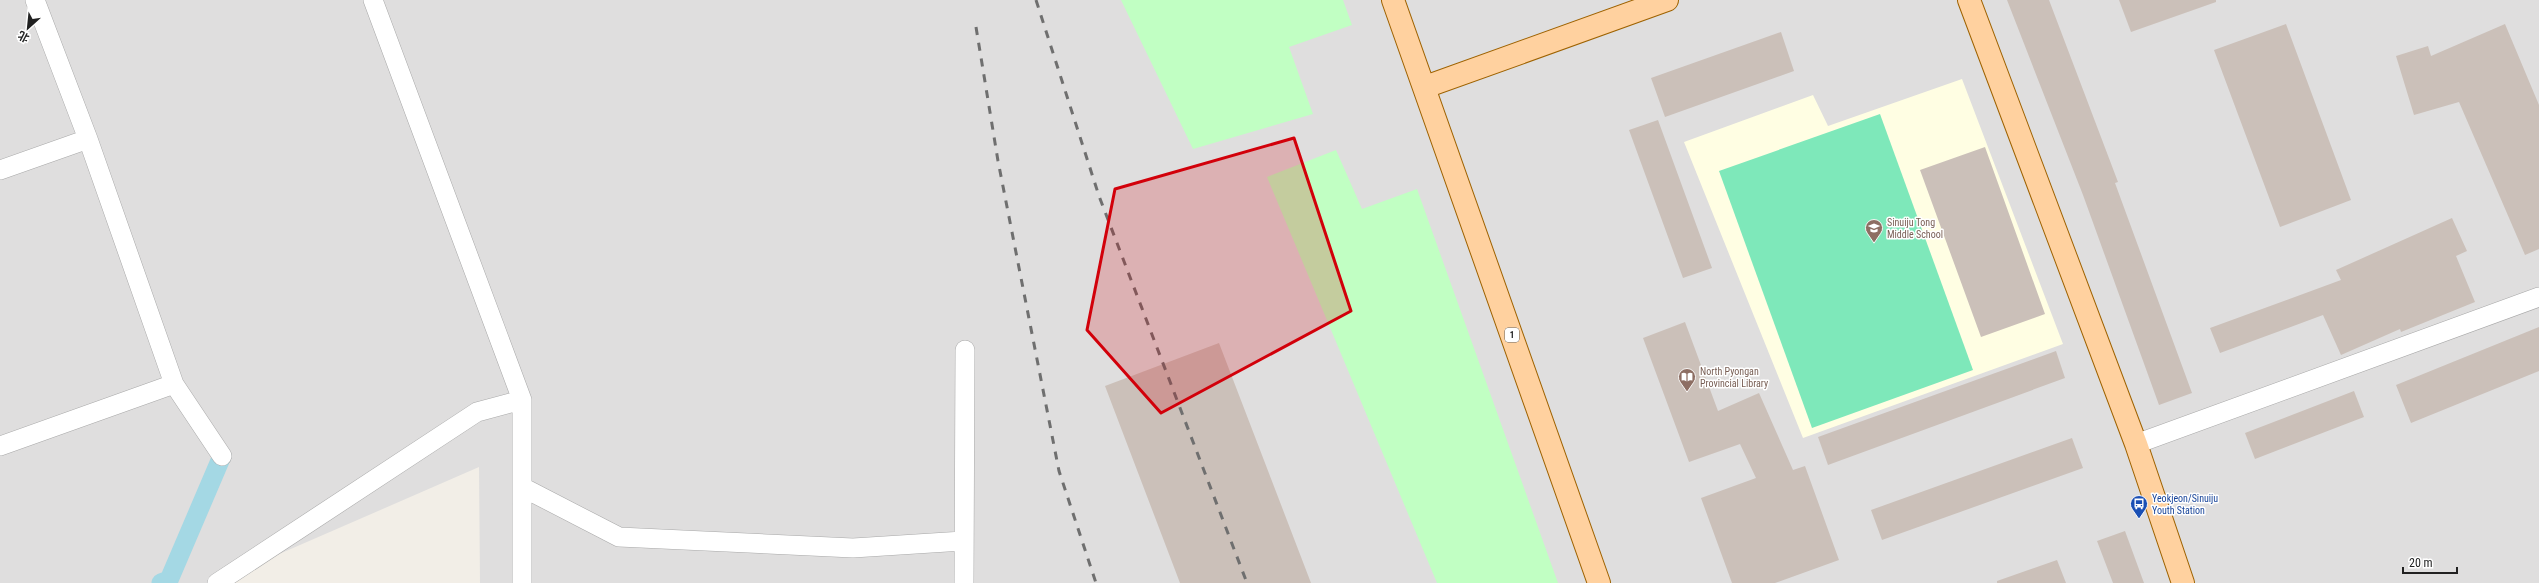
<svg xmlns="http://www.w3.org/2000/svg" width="2539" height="583" viewBox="0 0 2539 583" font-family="'Roboto Condensed','Noto Sans SC',sans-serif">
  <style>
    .residential { fill: #dfdede }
    .education { fill: #fffee3 }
    .park { fill: #c1ffc3 }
    .pitch { fill: #7ee8ba }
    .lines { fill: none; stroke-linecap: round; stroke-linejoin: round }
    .canal { stroke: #a4d8e4; stroke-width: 19 }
    .building { fill: #cbc0b9 }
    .minor-casing { stroke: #a8a8a8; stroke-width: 20 }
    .major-casing { stroke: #9e6200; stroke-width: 24 }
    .minor { stroke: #fff; stroke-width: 19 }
    .major { stroke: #ffd19f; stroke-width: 22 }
    .rail { stroke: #6f6f6f; stroke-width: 3; stroke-dasharray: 8 8; stroke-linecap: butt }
    .marked { fill: #d2000a; fill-opacity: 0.2; stroke: #d2000a; stroke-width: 3; stroke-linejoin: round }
    .labels { text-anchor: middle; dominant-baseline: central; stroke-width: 3; stroke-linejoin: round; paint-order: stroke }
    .shield { fill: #fff; stroke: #646464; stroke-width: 1 }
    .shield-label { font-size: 9px; font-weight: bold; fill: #212121 }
    .education-label { font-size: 10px; fill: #785e54; stroke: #fff; text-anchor: start }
    .transit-label { font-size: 10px; fill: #164399; stroke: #fff; text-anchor: start }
  </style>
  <rect width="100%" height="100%" fill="#f2eee7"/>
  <!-- residential -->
  <path class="residential" d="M 0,0 L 2539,0 L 2539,583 L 480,583 L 479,467 L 213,583 L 0,583 Z"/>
  <!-- education -->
  <path class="education" d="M 1962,79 L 2063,344 L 1803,438 L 1684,142 L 1813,95 L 1828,126 Z"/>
  <!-- park -->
  <path class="park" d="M 1121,0 L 1343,0 L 1352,25 L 1289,47 L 1313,114 L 1193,149 Z
    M 1336,150 L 1362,209 L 1417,189 L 1558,583 L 1437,583 L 1267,177 Z"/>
  <!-- pitch -->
  <path class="pitch" d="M 1880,114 L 1973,370 L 1812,428 L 1719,171 Z"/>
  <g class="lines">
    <!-- canal -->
    <path class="canal" d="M 161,583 L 169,580 L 222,456"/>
  </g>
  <!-- building -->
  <path class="building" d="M 2007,0 L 2049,0 L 2118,182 L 2115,183 L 2192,393 L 2159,405 L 2083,195 Z
    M 2119,0 L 2216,0 L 2216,2 L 2131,32 Z
    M 2286,24 L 2351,200 L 2280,227 L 2214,50 Z
    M 2505,24 L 2539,105 L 2539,249 L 2525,255 L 2459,102 L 2414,115 L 2396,56 L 2428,46 L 2431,56 Z
    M 1781,32 L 1794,71 L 1665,117 L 1651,78 Z
    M 1658,120 L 1712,268 L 1683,278 L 1629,130 Z
    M 1985,147 L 2045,314 L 1981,337 L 1920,170 Z
    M 2452,218 L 2467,251 L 2456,256 L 2475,302 L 2401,332 L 2400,329 L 2341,355 L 2323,315 L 2220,353 L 2210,328 L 2341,280 L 2336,270 Z
    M 1685,322 L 1718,411 L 1759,393 L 1793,470 L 1805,466 L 1839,560 L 1775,583 L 1732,583 L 1701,498 L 1756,478 L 1740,444 L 1689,462 L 1643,338 Z
    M 2539,327 L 2539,371 L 2411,423 L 2396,385 Z
    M 1219,343 L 1311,583 L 1180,583 L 1105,386 Z
    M 2056,351 L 2065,378 L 1828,465 L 1818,437 Z
    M 2354,391 L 2364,417 L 2255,459 L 2245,433 Z
    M 2072,438 L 2083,468 L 1882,540 L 1871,510 Z
    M 2125,531 L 2144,583 L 2113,583 L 2097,541 Z
    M 2057,560 L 2066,583 L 1997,583 L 1997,581 Z"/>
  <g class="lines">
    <defs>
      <path id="minor" d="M 35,0 L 88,139 L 174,384 L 222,456
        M 373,0 L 522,400 L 522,583
        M 0,170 L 88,139
        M 2136,444 L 2539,297
        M 0,446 L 174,384
        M 522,487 L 619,537 L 853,548 L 963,541
        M 217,583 L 477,412 L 522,400
        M 964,583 L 965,350"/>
      <path id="major" d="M 1393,0 L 1599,583
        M 1969,0 L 2136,444 L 2183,583
        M 1425,87 L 1667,0"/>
    </defs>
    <!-- minor casing -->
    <use href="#minor" class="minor-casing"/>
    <!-- major casing -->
    <use href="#major" class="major-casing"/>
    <!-- minor -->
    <use href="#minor" class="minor"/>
    <!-- major -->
    <use href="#major" class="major"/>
    <!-- rail -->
    <path class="rail" d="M 1036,0 L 1099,196 L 1247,583
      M 976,27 L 998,161 L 1059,471 L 1096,583"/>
  </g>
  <!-- marked area -->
  <path class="marked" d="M 1294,138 L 1351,311 L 1161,413 L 1087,330 L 1115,189 Z"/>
  <!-- icons -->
  <defs>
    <symbol id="school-pin" viewBox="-11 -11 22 30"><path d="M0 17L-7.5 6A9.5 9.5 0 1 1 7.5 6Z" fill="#8d6e63" stroke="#fff"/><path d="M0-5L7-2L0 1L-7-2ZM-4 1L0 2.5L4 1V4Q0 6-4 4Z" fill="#fff"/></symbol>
    <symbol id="library-pin" viewBox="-11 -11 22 30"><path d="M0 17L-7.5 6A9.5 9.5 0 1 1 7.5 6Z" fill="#8d6e63" stroke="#fff"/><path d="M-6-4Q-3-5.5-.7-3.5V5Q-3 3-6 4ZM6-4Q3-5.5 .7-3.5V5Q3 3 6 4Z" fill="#fff"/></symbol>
    <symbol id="bus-pin" viewBox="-11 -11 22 30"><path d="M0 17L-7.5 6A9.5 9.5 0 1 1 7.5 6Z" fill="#1a4fb4" stroke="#fff"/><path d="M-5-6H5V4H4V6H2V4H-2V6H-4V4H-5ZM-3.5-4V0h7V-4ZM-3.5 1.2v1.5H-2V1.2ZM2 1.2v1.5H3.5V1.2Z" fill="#fff"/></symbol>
  </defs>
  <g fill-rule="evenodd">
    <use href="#school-pin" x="1864" y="218" width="20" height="27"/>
    <use href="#library-pin" x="1677" y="367" width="20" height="27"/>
    <use href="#bus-pin" x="2129" y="494" width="20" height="27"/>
  </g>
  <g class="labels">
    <!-- shield labels -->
    <rect class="shield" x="1505" y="328" width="14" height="14" rx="3"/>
    <g class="shield-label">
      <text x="1512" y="335">1</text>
    </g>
    <!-- education labels -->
    <g class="education-label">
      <text x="1887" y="222">Sinuiju Tong<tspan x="1887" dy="12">Middle School</tspan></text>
      <text x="1700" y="371">North Pyongan<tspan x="1700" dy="12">Provincial Library</tspan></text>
    </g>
    <!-- transit labels -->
    <g class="transit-label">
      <text x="2152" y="498">Yeokjeon/Sinuiju<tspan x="2152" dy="12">Youth Station</tspan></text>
    </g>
  </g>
  <!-- north arrow -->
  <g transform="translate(28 28) rotate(207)" stroke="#ffffff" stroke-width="3" paint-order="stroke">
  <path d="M0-3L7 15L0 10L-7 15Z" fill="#212121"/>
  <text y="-6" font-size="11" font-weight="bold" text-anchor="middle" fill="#212121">北</text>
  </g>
  <!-- scale -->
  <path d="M2403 567v6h54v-6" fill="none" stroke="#212121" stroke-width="2"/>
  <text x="2409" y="567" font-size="12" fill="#212121" stroke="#ffffff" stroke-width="3" paint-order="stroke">20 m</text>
</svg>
